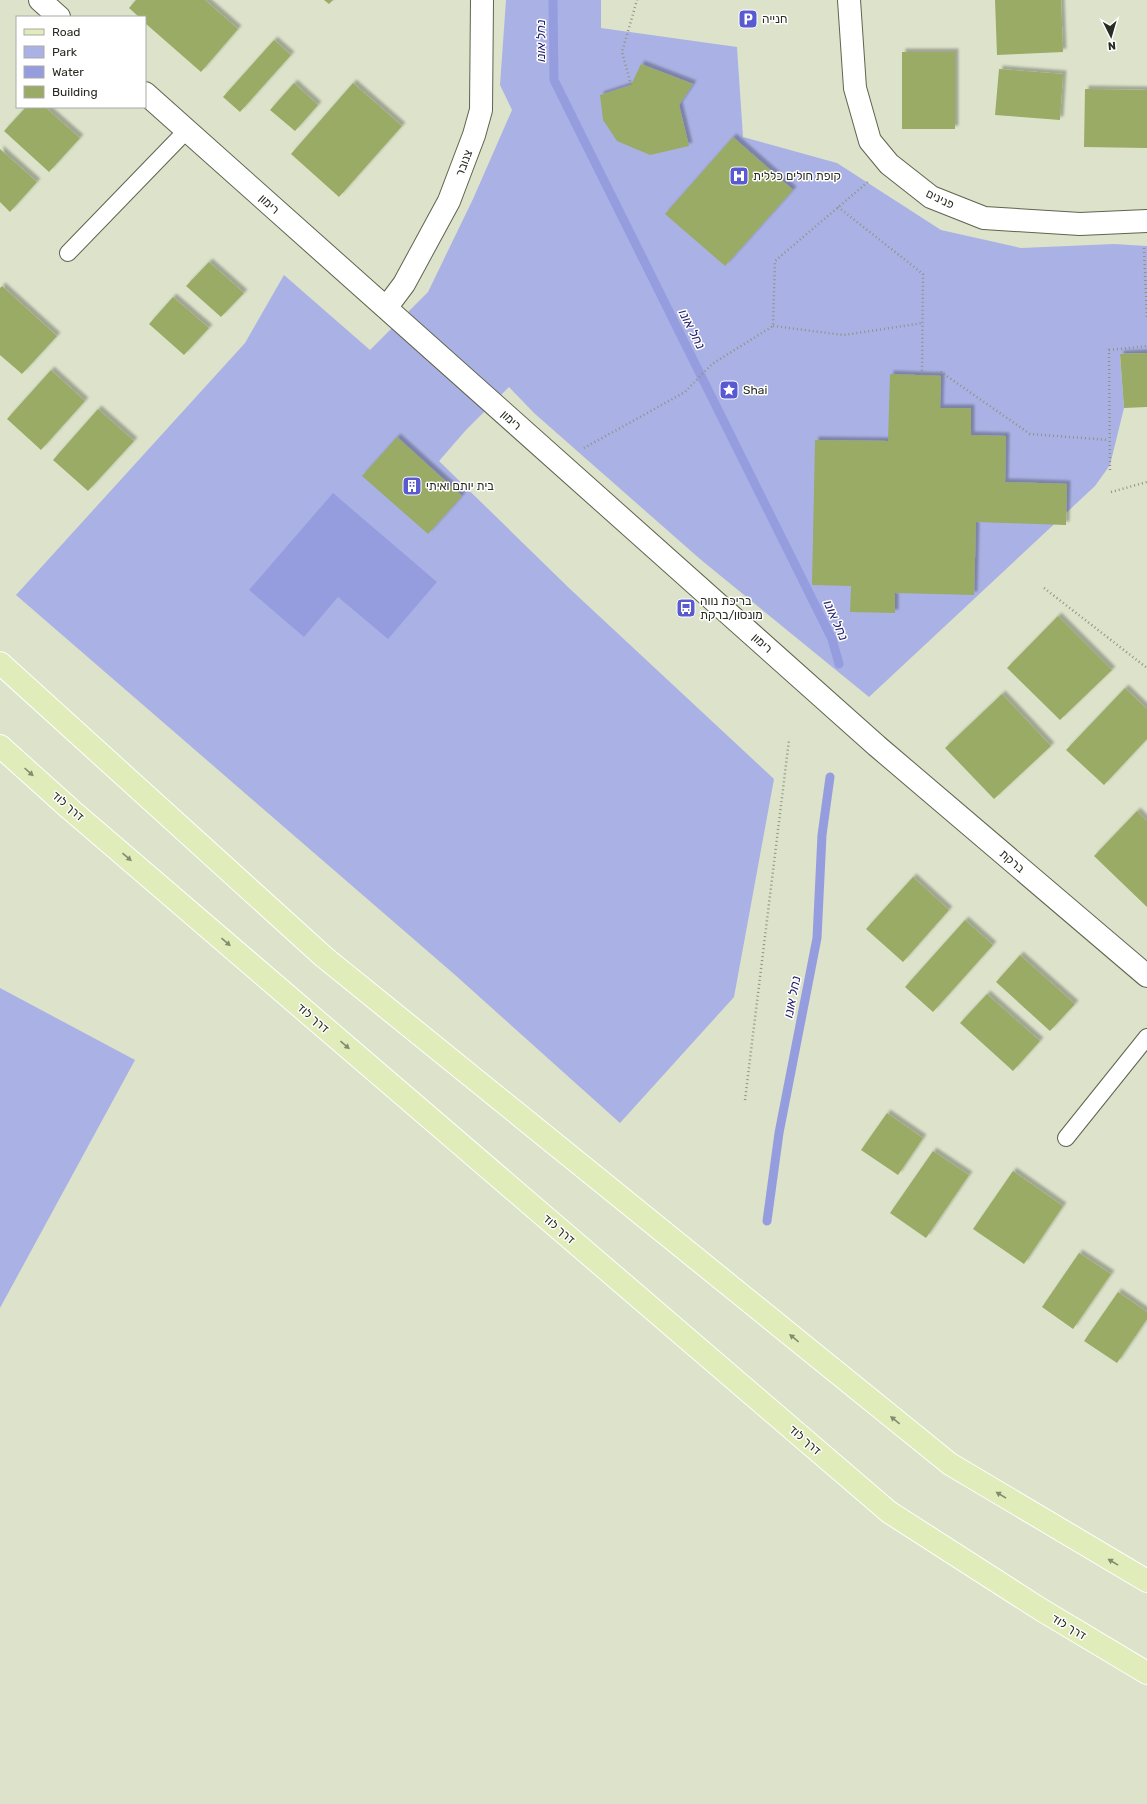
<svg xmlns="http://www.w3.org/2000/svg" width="1147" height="1804" viewBox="0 0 1147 1804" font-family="Rubik,'Noto Sans Hebrew',sans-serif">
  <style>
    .green { fill: #aab2e5 }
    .water { fill: #959ddf }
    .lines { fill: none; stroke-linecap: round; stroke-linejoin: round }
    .stream { stroke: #959ddf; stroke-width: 9 }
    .building { fill: #9aab65; filter: url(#shadow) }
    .service-casing { stroke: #5e644e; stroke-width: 18 }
    .minor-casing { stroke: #5e644e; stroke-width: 24 }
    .primary-casing { stroke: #fff; stroke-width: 24 }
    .path { stroke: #8e9381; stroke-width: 2.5; stroke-dasharray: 1 3; stroke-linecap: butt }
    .service { stroke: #fff; stroke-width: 16 }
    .minor { stroke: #fff; stroke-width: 22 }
    .primary { stroke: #e0ecb9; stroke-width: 22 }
    .oneway { fill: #848c6e }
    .labels { text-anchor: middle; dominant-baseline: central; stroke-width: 3; stroke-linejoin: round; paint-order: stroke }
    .poi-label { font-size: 12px; fill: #292c22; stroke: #fff; text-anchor: start }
    .street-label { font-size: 12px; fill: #292c22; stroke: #fff }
    .water-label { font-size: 13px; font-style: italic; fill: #27246f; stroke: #fff }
  </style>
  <defs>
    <filter id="shadow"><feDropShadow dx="3.5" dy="-3.5" stdDeviation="1" flood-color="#0004"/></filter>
  </defs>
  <rect width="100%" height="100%" fill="#dce3ca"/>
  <!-- green -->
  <path class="green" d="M 506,0 L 601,0 L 601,28 L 737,47 L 743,137 L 837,163 L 941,230 L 1021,248 L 1114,244 L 1147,246 L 1147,353 L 1120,354 L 1124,408 L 1110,465 L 1095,486 L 869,697 L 700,559 L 534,413 L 509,387 L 466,430 L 439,461 L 569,588 L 774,779 L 734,997 L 620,1123 L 454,974 L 16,595 L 245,343 L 284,275 L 370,350 L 428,292 L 473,199 L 512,110 L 500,85 Z
    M 0,988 L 135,1060 L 0,1308 Z"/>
  <!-- water -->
  <path class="water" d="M 333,493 L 437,582 L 388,639 L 338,597 L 304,637 L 249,590 Z"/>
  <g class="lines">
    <!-- stream -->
    <path class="stream" d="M 553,0 L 554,80 L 832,639 L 839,664
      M 767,1221 L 779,1133 L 817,938 L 822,835 L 830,777"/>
  </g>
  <!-- building -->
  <path class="building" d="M 136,0 L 205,0 L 238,29 L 201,72 L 145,23 L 145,17 L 139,17 L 129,8 Z
    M 324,0 L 333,0 L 329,4 Z
    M 995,0 L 1061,0 L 1063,52 L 997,55 Z
    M 274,40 L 291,55 L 240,112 L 223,97 Z
    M 902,52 L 955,52 L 955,129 L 902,129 Z
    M 641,64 L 693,84 L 679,105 L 689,146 L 650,155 L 617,141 L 603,120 L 600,95 L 631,85 Z
    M 999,69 L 1063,74 L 1060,120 L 995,115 Z
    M 294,83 L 318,105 L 295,131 L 270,110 Z
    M 353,83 L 402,126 L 339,197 L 291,154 Z
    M 1085,89 L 1147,90 L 1147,148 L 1084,147 Z
    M 26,107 L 45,107 L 80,138 L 49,172 L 4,131 Z
    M 733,137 L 793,190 L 725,266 L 665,214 Z
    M 0,149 L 37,182 L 10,212 L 0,202 Z
    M 209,262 L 244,293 L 221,317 L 186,286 Z
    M 2,286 L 57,336 L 22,374 L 0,355 L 0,288 Z
    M 173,297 L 209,328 L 184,355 L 149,324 Z
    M 1147,353 L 1147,407 L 1124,408 L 1120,354 Z
    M 51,370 L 85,401 L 41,450 L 7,419 Z
    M 890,374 L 941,376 L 940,408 L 971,408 L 971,435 L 1006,436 L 1005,482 L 1067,484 L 1066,525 L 976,522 L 974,595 L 895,593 L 895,613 L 850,612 L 851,586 L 812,585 L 815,440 L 888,441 Z
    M 98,409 L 134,441 L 88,491 L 53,460 Z
    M 397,437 L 462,496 L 428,534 L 362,476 Z
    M 1058,616 L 1112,670 L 1060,720 L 1007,668 Z
    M 1125,688 L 1147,709 L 1147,739 L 1104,785 L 1066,750 Z
    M 1002,694 L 1051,746 L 994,799 L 945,748 Z
    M 1137,811 L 1147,821 L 1147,907 L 1094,856 Z
    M 913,877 L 949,910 L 903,962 L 866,929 Z
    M 965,920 L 993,945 L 933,1012 L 905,987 Z
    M 1020,955 L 1075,1004 L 1050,1031 L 996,982 Z
    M 987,994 L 1040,1041 L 1013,1071 L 960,1023 Z
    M 887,1113 L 923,1138 L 898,1175 L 861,1150 Z
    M 933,1151 L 969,1175 L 926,1238 L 890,1213 Z
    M 1013,1171 L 1063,1206 L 1024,1264 L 973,1229 Z
    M 1079,1253 L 1111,1274 L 1073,1329 L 1042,1307 Z
    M 1118,1292 L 1147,1312 L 1147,1319 L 1117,1363 L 1084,1341 Z"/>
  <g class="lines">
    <defs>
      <path id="service" d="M 68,253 L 187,130
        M 1066,1138 L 1147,1037"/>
      <path id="minor" d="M 40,0 L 59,17
        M 849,0 L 855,88 L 870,141 L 889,164 L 931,197 L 984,218 L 1080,224 L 1147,221
        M 145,93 L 877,746 L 1147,976
        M 386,308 L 404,284 L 449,201 L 474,135 L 481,110 L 482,0"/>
      <path id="primary" d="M 0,663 L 324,957 L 950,1464 L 1147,1581
        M 0,746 L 70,809 L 889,1512 L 1040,1609 L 1147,1673"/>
    </defs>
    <!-- service casing -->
    <use href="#service" class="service-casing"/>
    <!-- minor casing -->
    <use href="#minor" class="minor-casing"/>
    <!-- primary casing -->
    <use href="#primary" class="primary-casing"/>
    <!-- path -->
    <path class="path" d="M 631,85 L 622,52 L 637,0
      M 838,207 L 923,274 L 922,375 L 941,372 L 1030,434 L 1109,440
      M 1144,248 L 1147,318
      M 773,326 L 844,335 L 923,323
      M 584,448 L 685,392 L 712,364 L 773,326 L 775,261 L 869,181
      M 1110,470 L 1109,350 L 1147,346
      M 1111,492 L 1147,482
      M 1044,588 L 1147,668
      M 745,1100 L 789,740"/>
    <!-- service -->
    <use href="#service" class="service"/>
    <!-- minor -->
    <use href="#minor" class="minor"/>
    <!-- primary -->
    <use href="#primary" class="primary"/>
  </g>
  <!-- one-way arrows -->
  <defs><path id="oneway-solid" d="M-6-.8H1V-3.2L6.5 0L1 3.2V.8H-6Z"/></defs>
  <g class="oneway">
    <use href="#oneway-solid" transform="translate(29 772) rotate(42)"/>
    <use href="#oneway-solid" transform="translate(127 857) rotate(41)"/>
    <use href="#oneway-solid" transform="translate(226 942) rotate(41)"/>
    <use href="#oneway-solid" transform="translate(345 1045) rotate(41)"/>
    <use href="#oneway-solid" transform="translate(794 1338) rotate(-141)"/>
    <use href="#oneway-solid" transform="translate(895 1420) rotate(-141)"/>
    <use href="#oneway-solid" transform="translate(1001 1495) rotate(-149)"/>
    <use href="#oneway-solid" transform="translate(1113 1562) rotate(-149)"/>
  </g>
  <!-- icons -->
  <defs>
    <symbol id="parking-square" viewBox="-11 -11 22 22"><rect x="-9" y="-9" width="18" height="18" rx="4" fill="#5959d1" stroke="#fff"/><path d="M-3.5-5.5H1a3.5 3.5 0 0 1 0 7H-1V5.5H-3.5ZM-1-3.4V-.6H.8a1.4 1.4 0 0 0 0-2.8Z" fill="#fff"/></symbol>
    <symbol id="hospital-square" viewBox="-11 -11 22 22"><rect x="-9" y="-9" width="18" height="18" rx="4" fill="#5959d1" stroke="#fff"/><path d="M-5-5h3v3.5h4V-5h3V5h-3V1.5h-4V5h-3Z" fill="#fff"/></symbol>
    <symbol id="sight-square" viewBox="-11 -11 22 22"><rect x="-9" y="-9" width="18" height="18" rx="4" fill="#5959d1" stroke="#fff"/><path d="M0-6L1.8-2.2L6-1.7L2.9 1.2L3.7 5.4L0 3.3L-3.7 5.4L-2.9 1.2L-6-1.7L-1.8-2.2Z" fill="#fff"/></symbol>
    <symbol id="building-square" viewBox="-11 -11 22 22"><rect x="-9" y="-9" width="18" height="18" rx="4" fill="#5959d1" stroke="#fff"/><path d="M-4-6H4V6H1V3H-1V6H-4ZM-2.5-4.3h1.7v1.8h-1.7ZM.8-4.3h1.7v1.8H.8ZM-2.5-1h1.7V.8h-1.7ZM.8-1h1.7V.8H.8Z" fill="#fff"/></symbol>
    <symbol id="bus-square" viewBox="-11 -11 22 22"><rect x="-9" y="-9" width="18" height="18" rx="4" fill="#5959d1" stroke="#fff"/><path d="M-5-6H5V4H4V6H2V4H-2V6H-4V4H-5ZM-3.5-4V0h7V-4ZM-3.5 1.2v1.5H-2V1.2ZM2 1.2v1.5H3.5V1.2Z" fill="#fff"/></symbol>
  </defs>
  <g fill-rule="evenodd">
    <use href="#parking-square" x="737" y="8" width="22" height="22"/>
    <use href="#hospital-square" x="728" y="165" width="22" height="22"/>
    <use href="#sight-square" x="718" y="379" width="22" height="22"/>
    <use href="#building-square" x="401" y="475" width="22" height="22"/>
    <use href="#bus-square" x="675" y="597" width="22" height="22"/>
  </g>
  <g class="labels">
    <!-- poi labels -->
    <g class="poi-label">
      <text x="762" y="19">חנייה</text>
      <text x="753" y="176">קופת חולים כללית</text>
      <text x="743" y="390">Shai</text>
      <text x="426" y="486">בית יותם ואיתי</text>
      <text x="700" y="601">בריכת נווה<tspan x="700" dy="14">מונסון/ברקת</tspan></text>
    </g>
    <!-- street labels -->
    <g class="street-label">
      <text transform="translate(464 163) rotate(-69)">צנובר</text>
      <text transform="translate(940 199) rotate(26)">פנינים</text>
      <text transform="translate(269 204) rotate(42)">רימון</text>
      <text transform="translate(511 420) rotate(42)">רימון</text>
      <text transform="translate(762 643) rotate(42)">רימון</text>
      <text transform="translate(68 806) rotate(41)">דרך לוד</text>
      <text transform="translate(1012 861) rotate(41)">ברקת</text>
      <text transform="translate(313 1018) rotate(41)">דרך לוד</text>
      <text transform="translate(559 1229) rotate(41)">דרך לוד</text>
      <text transform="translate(805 1440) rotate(41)">דרך לוד</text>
      <text transform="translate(1069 1627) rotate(31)">דרך לוד</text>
    </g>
    <!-- water labels -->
    <g class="water-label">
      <text transform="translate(540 41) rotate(-90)">נחל אונו</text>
      <text transform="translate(692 329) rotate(63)">נחל אונו</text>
      <text transform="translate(836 620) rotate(66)">נחל אונו</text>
      <text transform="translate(792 997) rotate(-79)">נחל אונו</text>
    </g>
  </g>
  <!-- legend -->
  <rect x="16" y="16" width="130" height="92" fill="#ffffff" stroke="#a9aba7"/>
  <rect x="24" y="29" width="20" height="6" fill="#e0ecb9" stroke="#a9aba7"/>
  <text x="52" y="36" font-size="12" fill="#292c22">Road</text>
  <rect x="24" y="46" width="20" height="12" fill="#aab2e5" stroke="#a9aba7"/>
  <text x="52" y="56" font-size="12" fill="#292c22">Park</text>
  <rect x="24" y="66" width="20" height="12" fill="#959ddf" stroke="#a9aba7"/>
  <text x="52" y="76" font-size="12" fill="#292c22">Water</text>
  <rect x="24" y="86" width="20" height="12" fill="#9aab65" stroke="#a9aba7"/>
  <text x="52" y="96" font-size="12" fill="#292c22">Building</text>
  <!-- north arrow -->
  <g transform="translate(1111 36) rotate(175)" stroke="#ffffff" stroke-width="3" paint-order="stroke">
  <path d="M0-3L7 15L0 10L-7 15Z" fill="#292c22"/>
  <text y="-6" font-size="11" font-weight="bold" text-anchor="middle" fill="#292c22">N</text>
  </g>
</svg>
